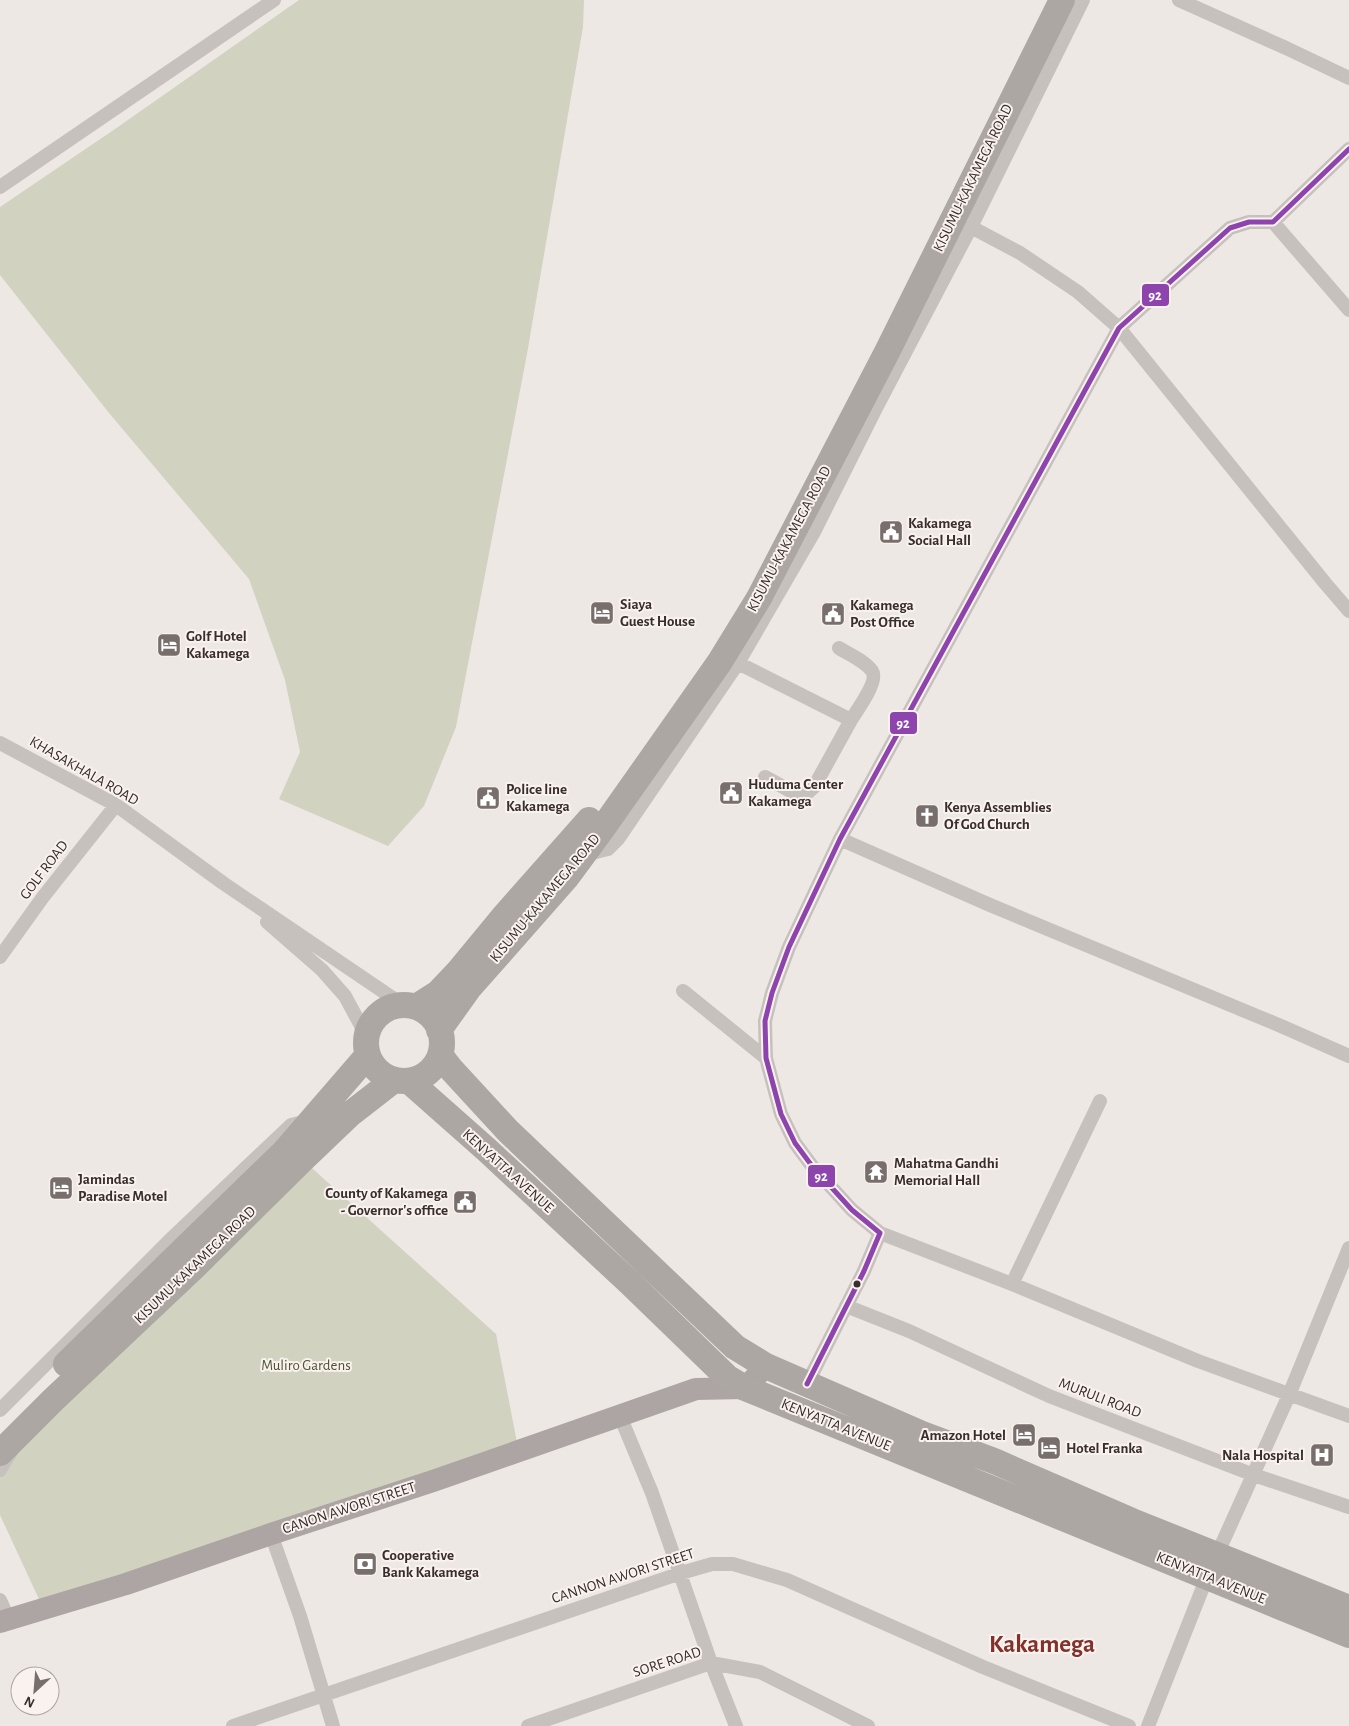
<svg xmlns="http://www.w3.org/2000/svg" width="1349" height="1726" viewBox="0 0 1349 1726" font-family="'Alegreya Sans',sans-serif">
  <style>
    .green { fill: #d2d2c0 }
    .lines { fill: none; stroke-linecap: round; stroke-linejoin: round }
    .street { stroke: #c7c1be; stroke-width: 14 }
    .primary { stroke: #aca5a3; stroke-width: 22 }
    .highway { stroke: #ada7a4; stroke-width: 26 }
    .bus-1-casing { stroke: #f9f2ee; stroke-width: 9 }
    .bus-1 { stroke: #8e44ad; stroke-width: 5 }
    .bus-dot { fill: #382e2c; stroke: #f9f2ee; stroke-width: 2 }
    .labels { text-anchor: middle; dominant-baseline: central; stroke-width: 4; stroke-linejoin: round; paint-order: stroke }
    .street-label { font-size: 15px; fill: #382e2c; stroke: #f9f2ee }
    .poi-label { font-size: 15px; font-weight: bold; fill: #382e2c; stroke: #f9f2ee; text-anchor: start }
    .park-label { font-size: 15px; fill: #4d5531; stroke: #f9f2ee }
    .town-label { font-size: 25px; font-weight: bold; fill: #81322b; stroke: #f9f2ee }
    .line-badge { stroke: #f9f2ee; stroke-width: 2 }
    .badge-label { font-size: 14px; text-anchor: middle; font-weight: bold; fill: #fff }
  </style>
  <rect width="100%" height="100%" fill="#eee8e5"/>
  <!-- green -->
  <path class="green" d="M 299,0 L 584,0 L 583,27 L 527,354 L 456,727 L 424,806 L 388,846 L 279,799 L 300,752 L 285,680 L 249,579 L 109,413 L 0,275 L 0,207 L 115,129 Z
    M 303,1160 L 496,1334 L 519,1453 L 44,1610 L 0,1515 L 0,1454 Z"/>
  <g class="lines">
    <!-- street -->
    <path class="street" d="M 1179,0 L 1286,48 L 1349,78
      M 0,187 L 274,0
      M 1273,222 L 1349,310
      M 971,227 L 1020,253 L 1078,292 L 1119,328 L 1325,583 L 1349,611
      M 839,648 C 850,655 865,661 872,671 C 879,681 857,710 851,720
      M 738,663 L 851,720 L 814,787 L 806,794 L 796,794 L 765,777
      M 0,743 L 116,805 L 223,883 L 403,1005
      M 840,839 L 990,905 L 1281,1026 L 1349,1056
      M 584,855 L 608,849 L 618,839 L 738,663 L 814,532 L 876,408 L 971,227 L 1083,0
      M 267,922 L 322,970 L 345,996 L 366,1035
      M 0,957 L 43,897 L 116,805
      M 683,991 L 766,1058
      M 880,1233 L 1012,1284 L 1198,1361 L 1349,1416
      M 1012,1284 L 1100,1101
      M 846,1306 L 909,1331 L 1049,1396 L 1254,1475 L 1349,1507
      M 807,1384 L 864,1271 L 880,1233 L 852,1210 L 812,1166 L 795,1143 L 781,1114 L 766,1058 L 765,1021 L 772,993 L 789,947 L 840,839 L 1119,328 L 1230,228 L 1249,222 L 1273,222 L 1349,149
      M 0,1410 L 173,1237 L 291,1125 L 307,1121
      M 620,1416 L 652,1493 L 711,1663 L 736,1726
      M 0,1470 L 12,1450
      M 271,1534 L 300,1616 L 333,1726
      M 0,1600 L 9,1620
      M 233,1726 L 681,1573 L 712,1564 L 733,1564 L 787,1580 L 983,1667 L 1129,1726
      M 528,1726 L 711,1663 L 760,1672 L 868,1726
      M 1148,1726 L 1207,1577 L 1289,1395 L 1349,1248"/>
    <!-- primary -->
    <path class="primary" d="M 0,1622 L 126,1584 L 271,1534 L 433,1481 L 696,1389 L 745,1388 L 766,1366"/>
    <!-- highway -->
    <path class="highway" d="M366 1043a38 38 0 1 1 76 0a38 38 0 1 1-76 0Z
      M 416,1007 L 438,993 L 458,972 L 505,915 L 589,820
      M 439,1030 L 469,988 L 566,878 L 600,832 L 719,663 L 759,598 L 887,352 L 1062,0
      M 440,1055 L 450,1068 L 508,1131 L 735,1347 L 766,1366 L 922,1434 L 994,1461 L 1132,1521 L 1349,1608
      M 409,1081 L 487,1150 L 630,1283 L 728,1378 L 745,1388 L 1349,1635
      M 66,1364 L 285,1151 L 368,1055
      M 0,1453 L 53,1400 L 194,1267 L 302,1160 L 349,1115 L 394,1080"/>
    <defs>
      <path id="bus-1" d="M 807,1384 L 864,1271 L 880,1233 L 852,1210 L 812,1166 L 795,1143 L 781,1114 L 766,1058 L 765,1021 L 772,993 L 789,947 L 840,839 L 1119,328 L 1230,228 L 1249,222 L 1273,222 L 1349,149"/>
    </defs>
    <!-- bus-1 casing -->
    <use href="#bus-1" class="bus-1-casing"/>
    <!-- bus-1 -->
    <use href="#bus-1" class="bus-1"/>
  </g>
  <!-- icons -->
  <defs>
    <symbol id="civic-square" viewBox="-11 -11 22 22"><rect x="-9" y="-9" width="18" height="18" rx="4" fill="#786f6d" stroke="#f9f2ee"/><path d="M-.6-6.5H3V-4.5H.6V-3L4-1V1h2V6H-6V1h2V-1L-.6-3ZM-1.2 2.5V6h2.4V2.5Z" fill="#fff"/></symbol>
    <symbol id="hotel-square" viewBox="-11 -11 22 22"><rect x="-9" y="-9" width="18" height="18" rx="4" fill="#786f6d" stroke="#f9f2ee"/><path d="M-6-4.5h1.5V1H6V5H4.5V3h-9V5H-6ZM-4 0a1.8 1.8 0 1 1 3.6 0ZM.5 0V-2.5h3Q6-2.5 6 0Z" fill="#fff"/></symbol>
    <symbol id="church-square" viewBox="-11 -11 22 22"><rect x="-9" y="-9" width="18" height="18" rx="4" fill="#786f6d" stroke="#f9f2ee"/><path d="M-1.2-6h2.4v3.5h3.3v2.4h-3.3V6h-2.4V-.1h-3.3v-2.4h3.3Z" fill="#fff"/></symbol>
    <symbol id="temple-square" viewBox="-11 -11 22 22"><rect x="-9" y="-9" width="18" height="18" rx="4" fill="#786f6d" stroke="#f9f2ee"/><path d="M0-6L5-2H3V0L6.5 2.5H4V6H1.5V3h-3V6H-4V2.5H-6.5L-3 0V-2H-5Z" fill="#fff"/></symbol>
    <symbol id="hospital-square" viewBox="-11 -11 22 22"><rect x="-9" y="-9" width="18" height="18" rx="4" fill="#786f6d" stroke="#f9f2ee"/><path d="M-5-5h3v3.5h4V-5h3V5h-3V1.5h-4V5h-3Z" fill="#fff"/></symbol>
    <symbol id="bank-square" viewBox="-11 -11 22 22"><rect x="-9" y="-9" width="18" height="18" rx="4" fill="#786f6d" stroke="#f9f2ee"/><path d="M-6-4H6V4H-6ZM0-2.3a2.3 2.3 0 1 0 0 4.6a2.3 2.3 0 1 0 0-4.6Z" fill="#fff"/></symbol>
  </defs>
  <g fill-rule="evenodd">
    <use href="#civic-square" x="877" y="518" width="28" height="28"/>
    <use href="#hotel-square" x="588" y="599" width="28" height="28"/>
    <use href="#civic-square" x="819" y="600" width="28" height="28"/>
    <use href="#hotel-square" x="155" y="631" width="28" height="28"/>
    <use href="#civic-square" x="717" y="779" width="28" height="28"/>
    <use href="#civic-square" x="474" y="784" width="28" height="28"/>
    <use href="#church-square" x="913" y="802" width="28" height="28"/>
    <use href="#temple-square" x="862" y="1158" width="28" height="28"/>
    <use href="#hotel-square" x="47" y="1174" width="28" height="28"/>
    <use href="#civic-square" x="451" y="1188" width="28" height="28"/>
    <use href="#hotel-square" x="1010" y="1421" width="28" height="28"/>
    <use href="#hotel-square" x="1035" y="1434" width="28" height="28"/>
    <use href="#hospital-square" x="1308" y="1441" width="28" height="28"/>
    <use href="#bank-square" x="351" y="1550" width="28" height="28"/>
  </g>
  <!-- markers -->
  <circle class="bus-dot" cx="857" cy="1284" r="4.5"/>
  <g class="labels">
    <!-- street labels -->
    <g class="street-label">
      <text transform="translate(973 178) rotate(-64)">KISUMU-KAKAMEGA ROAD</text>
      <text transform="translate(789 539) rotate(-62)">KISUMU-KAKAMEGA ROAD</text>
      <text transform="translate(84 771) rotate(30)">KHASAKHALA ROAD</text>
      <text transform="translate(44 870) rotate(-53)">GOLF ROAD</text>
      <text transform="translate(545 898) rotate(-50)">KISUMU-KAKAMEGA ROAD</text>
      <text transform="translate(508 1171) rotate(42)">KENYATTA AVENUE</text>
      <text transform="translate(195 1265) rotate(-44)">KISUMU-KAKAMEGA ROAD</text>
      <text transform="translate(1100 1398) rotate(21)">MURULI ROAD</text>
      <text transform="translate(836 1425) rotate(22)">KENYATTA AVENUE</text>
      <text transform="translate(349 1508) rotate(-18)">CANON AWORI STREET</text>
      <text transform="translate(623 1576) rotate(-18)">CANNON AWORI STREET</text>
      <text transform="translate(1211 1578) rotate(22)">KENYATTA AVENUE</text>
      <text transform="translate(667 1662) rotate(-18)">SORE ROAD</text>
    </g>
    <!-- poi labels -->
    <g class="poi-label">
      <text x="908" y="523">Kakamega<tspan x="908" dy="17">Social Hall</tspan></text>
      <text x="620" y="604">Siaya<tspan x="620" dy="17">Guest House</tspan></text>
      <text x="850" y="605">Kakamega<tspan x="850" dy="17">Post Office</tspan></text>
      <text x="186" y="636">Golf Hotel<tspan x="186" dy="17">Kakamega</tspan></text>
      <text x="748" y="784">Huduma Center<tspan x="748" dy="17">Kakamega</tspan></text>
      <text x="506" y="789">Police line<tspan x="506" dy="17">Kakamega</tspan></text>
      <text x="944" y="807">Kenya Assemblies<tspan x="944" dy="17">Of God Church</tspan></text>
      <text x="894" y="1163">Mahatma Gandhi<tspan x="894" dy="17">Memorial Hall</tspan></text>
      <text x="78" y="1179">Jamindas<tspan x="78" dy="17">Paradise Motel</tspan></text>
      <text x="448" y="1193" text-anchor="end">County of Kakamega<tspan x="448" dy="17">- Governor's office</tspan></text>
      <text x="1006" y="1435" text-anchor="end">Amazon Hotel</text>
      <text x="1066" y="1448">Hotel Franka</text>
      <text x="1304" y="1455" text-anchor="end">Nala Hospital</text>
      <text x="382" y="1555">Cooperative<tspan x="382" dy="17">Bank Kakamega</tspan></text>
    </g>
    <!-- park labels -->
    <g class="park-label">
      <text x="306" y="1365">Muliro Gardens</text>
    </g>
    <!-- town labels -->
    <g class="town-label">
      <text x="1042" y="1644">Kakamega</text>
    </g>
  </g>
  <g class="line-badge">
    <rect x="1141" y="283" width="29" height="24" rx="5" fill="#8e44ad"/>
    <rect x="889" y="711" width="29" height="24" rx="5" fill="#8e44ad"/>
    <rect x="807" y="1164" width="29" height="24" rx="5" fill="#8e44ad"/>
  </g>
  <g class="badge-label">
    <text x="1155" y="300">92</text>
    <text x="903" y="728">92</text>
    <text x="821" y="1181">92</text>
  </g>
  <!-- north arrow -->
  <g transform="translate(35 1691) rotate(206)"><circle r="24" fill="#f9f2ee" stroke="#aca4a0"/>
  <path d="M0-4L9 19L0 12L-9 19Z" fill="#786f6d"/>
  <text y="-8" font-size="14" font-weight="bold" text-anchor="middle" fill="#382e2c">N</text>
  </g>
</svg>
